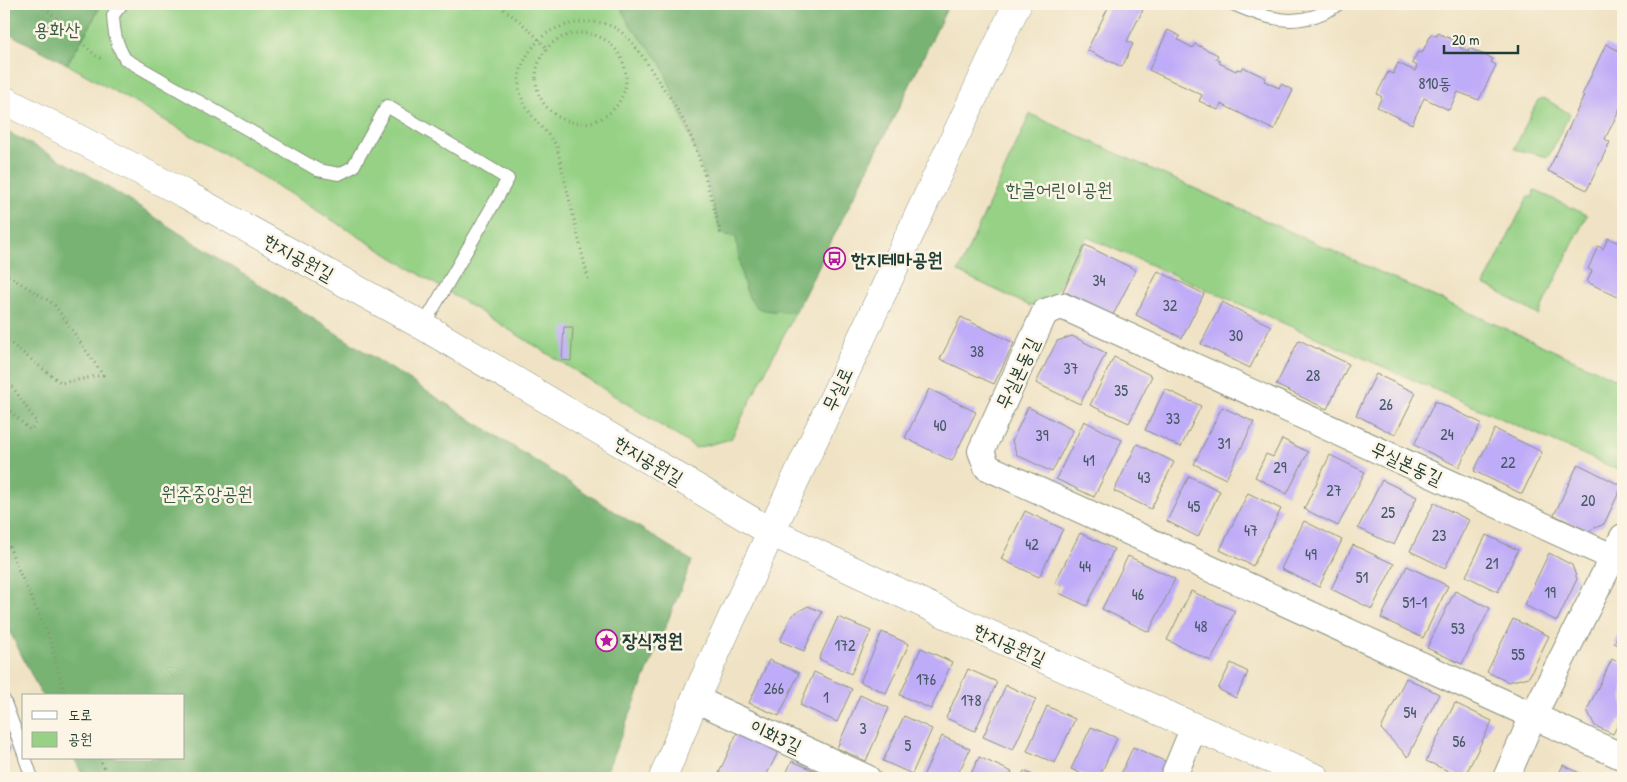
<svg xmlns="http://www.w3.org/2000/svg" width="1627" height="782" viewBox="0 0 1627 782" font-family="'Patrick Hand','Poor Story',sans-serif">
  <style>
    .green { fill: #96d186; stroke: #5a875d }
    .forest { fill: #78b373; stroke: #4c7854 }
    .building { fill: #bfacf8 }
    .lines { fill: none; stroke-linecap: round; stroke-linejoin: round }
    .lane-casing { stroke: #88907c; stroke-width: 14 }
    .street-casing { stroke: #88907c; stroke-width: 28 }
    .secondary-casing { stroke: #88907c; stroke-width: 29 }
    .path { stroke: #88907c; stroke-width: 3; stroke-dasharray: 1 4; stroke-linecap: butt }
    .lane { stroke: #fff; stroke-width: 12 }
    .street { stroke: #fff; stroke-width: 26 }
    .secondary { stroke: #fff; stroke-width: 28 }
    .labels { text-anchor: middle; dominant-baseline: central; stroke-width: 5; stroke-linejoin: round; paint-order: stroke }
    .number-label { font-size: 16px; fill: #475965 }
    .park-label { font-size: 19px; fill: #375b44; stroke: #fcf5e5 }
    .street-label { font-size: 19px; fill: #1f3d34; stroke: #fcf5e5 }
    .poi-label { font-size: 19px; font-weight: bold; fill: #1f3d34; stroke: #fcf5e5; text-anchor: start }
  </style>
  <rect width="100%" height="100%" fill="#fcf5e5"/>
  <filter id="ink" filterUnits="userSpaceOnUse"><feTurbulence type="fractalNoise" baseFrequency=".02" numOctaves="2"/><feDisplacementMap in="SourceGraphic" scale="10" xChannelSelector="R" yChannelSelector="G"/><feConvolveMatrix kernelMatrix="1 2 1 2 8 2 1 2 1" color-interpolation-filters="sRGB"/></filter>
  <filter id="wash" filterUnits="userSpaceOnUse"><feTurbulence type="fractalNoise" baseFrequency=".0096" numOctaves="4" result="noise"/><feDisplacementMap in="SourceGraphic" scale="20" xChannelSelector="R" yChannelSelector="G"/><feGaussianBlur stdDeviation="1.12" result="paint"/><feColorMatrix in="noise" values="0 0 0 0 0 0 0 0 0 0 0 0 0 0 0 0 0 1.4 0 .05"/><feComposite in="paint" operator="in"/></filter>
  <g filter="url(#wash)">
    <rect width="100%" height="100%" fill="#f0e3c5"/>
    <!-- green -->
    <path class="green" d="M 101,4 L 848,4 L 905,95 L 731,439 L 696,448 L 574,370 L 253,171 L 67,64 L 90,26 Z
      M 1544,98 L 1570,114 L 1548,157 L 1514,149 L 1538,100 Z
      M 1030,114 L 1623,382 L 1623,472 L 1087,237 L 1051,300 L 1030,306 L 958,272 Z
      M 1534,190 L 1587,215 L 1538,315 L 1490,287 L 1484,285 L 1528,196 L 1533,197 Z"/>
    <!-- forest -->
    <path class="forest" d="M 4,4 L 101,4 L 90,26 L 67,64 L 4,31 Z
      M 619,4 L 949,4 L 905,95 L 795,313 C 787,312 765,311 760,309 C 741,299 739,255 736,237 L 721,234 L 707,181 L 661,62 L 629,24 Z
      M 4,130 L 87,174 L 692,561 L 604,778 L 84,778 L 74,758 L 184,758 L 184,696 L 42,696 L 4,620 Z"/>
    <g id="blocks">
      <!-- building -->
      <path class="building" d="M 1110,4 L 1146,4 L 1127,41 L 1133,44 L 1122,67 L 1087,50 Z
        M 1168,30 L 1180,36 L 1178,40 L 1193,48 L 1195,44 L 1218,55 L 1216,59 L 1220,61 L 1219,63 L 1236,71 L 1237,69 L 1241,70 L 1243,67 L 1266,78 L 1264,81 L 1279,88 L 1281,84 L 1293,90 L 1274,130 L 1221,104 L 1218,110 L 1199,101 L 1202,95 L 1149,70 Z
        M 1438,33 L 1462,44 L 1460,48 L 1468,51 L 1469,48 L 1493,59 L 1491,62 L 1496,65 L 1479,100 L 1458,92 L 1449,110 L 1424,98 L 1412,124 L 1377,107 L 1382,97 L 1377,94 L 1388,72 L 1393,74 L 1398,63 L 1415,71 L 1417,66 L 1412,63 L 1418,52 L 1422,53 L 1431,34 L 1437,36 Z
        M 1606,44 L 1623,53 L 1623,102 L 1605,139 L 1610,142 L 1587,190 L 1548,171 L 1584,96 L 1582,95 Z
        M 1608,238 L 1623,245 L 1623,296 L 1622,299 L 1587,282 L 1592,271 L 1588,269 L 1598,246 L 1603,249 Z
        M 1085,245 L 1136,270 L 1113,315 L 1063,291 Z
        M 1158,271 L 1204,294 L 1182,338 L 1136,315 Z
        M 1222,302 L 1271,326 L 1250,368 L 1201,344 Z
        M 961,317 L 1014,343 L 994,384 L 940,359 Z
        M 564,327 L 573,327 L 571,361 L 562,360 Z
        M 1072,336 L 1106,353 L 1080,404 L 1036,383 L 1057,341 Z
        M 1299,340 L 1349,364 L 1327,409 L 1276,385 Z
        M 1114,357 L 1152,376 L 1129,423 L 1090,405 Z
        M 1376,374 L 1416,393 L 1395,435 L 1356,415 Z
        M 929,389 L 976,412 L 952,461 L 905,438 Z
        M 1165,389 L 1201,406 L 1181,447 L 1145,430 Z
        M 1435,401 L 1481,423 L 1459,467 L 1414,445 Z
        M 1028,407 L 1073,430 L 1052,472 L 1017,455 L 1012,441 Z
        M 1222,407 L 1254,422 L 1226,479 L 1194,464 Z
        M 1084,421 L 1122,440 L 1094,497 L 1056,479 Z
        M 1495,429 L 1542,452 L 1522,494 L 1474,471 Z
        M 1282,439 L 1308,452 L 1287,494 L 1255,477 L 1266,454 L 1273,457 Z
        M 1137,444 L 1174,462 L 1151,509 L 1114,491 Z
        M 1330,455 L 1365,472 L 1338,526 L 1304,509 Z
        M 1578,464 L 1622,486 L 1604,524 L 1588,531 L 1554,515 Z
        M 1189,476 L 1220,491 L 1198,537 L 1167,521 Z
        M 1382,480 L 1417,497 L 1394,545 L 1358,528 Z
        M 1248,493 L 1281,509 L 1253,566 L 1220,550 Z
        M 1434,503 L 1469,520 L 1445,568 L 1410,551 Z
        M 1025,511 L 1063,529 L 1039,577 L 1001,559 Z
        M 1304,521 L 1342,540 L 1319,587 L 1281,569 Z
        M 1080,533 L 1114,549 L 1087,606 L 1059,593 L 1062,586 L 1055,583 Z
        M 1486,535 L 1518,550 L 1498,592 L 1466,576 Z
        M 1353,545 L 1394,564 L 1372,609 L 1331,589 Z
        M 1549,553 L 1572,565 L 1577,579 L 1557,621 L 1524,605 Z
        M 1128,556 L 1175,579 L 1149,632 L 1102,609 Z
        M 1407,566 L 1448,586 L 1423,638 L 1381,618 Z
        M 1191,591 L 1235,611 L 1211,661 L 1167,640 Z
        M 1455,591 L 1490,608 L 1462,664 L 1427,648 Z
        M 808,606 L 822,612 L 804,651 L 780,641 L 792,615 Z
        M 838,617 L 871,631 L 851,674 L 819,659 Z
        M 1513,619 L 1549,636 L 1529,677 L 1508,682 L 1487,672 Z
        M 1623,624 L 1623,647 L 1614,643 Z
        M 882,632 L 909,644 L 886,693 L 860,682 Z
        M 921,648 L 952,662 L 931,709 L 900,695 Z
        M 1612,659 L 1623,665 L 1623,715 L 1613,734 L 1595,726 L 1587,710 Z
        M 769,660 L 799,673 L 779,716 L 749,703 Z
        M 1231,663 L 1248,672 L 1236,698 L 1218,689 Z
        M 968,669 L 997,682 L 975,731 L 946,718 Z
        M 814,672 L 852,689 L 837,722 L 800,705 Z
        M 1406,678 L 1439,694 L 1408,757 L 1381,729 Z
        M 1006,685 L 1036,699 L 1013,750 L 983,737 Z
        M 860,695 L 889,708 L 866,761 L 837,748 Z
        M 1455,703 L 1492,721 L 1464,778 L 1426,761 Z
        M 1047,706 L 1075,719 L 1055,763 L 1027,751 Z
        M 904,716 L 932,729 L 912,774 L 883,761 Z
        M 1091,727 L 1117,738 L 1099,778 L 1091,778 L 1071,769 Z
        M 4,730 L 11,734 L 5,745 L 11,748 L 4,761 Z
        M 737,733 L 778,752 L 765,778 L 731,778 L 719,773 Z
        M 942,736 L 970,749 L 956,778 L 922,778 Z
        M 1133,747 L 1169,763 L 1162,778 L 1119,778 Z
        M 979,757 L 1012,772 L 1009,778 L 969,778 Z
        M 792,761 L 831,778 L 784,778 Z
        M 1563,765 L 1590,778 L 1557,778 Z
        M 1024,771 L 1039,778 L 1020,778 Z"/>
    </g>
  </g>
  <g filter="url(#ink)">
    <use href="#blocks" fill-opacity="0" stroke="#88907c" stroke-width="1"/>
    <g class="lines">
      <defs>
        <path id="lane" d="M 122,4 L 113,15 C 114,34 116,43 125,59 L 318,170 L 339,174 L 353,167 L 387,106 L 508,179 L 423,326
          M 1233,4 C 1271,21 1302,29 1339,4
          M 4,700 L 24,754
          M 25,758 L 32,778"/>
        <path id="street" d="M 1623,562 L 1062,306 L 1045,312 L 981,451 L 987,467 L 1623,757
          M 695,699 L 867,778
          M 1173,778 L 1194,727
          M 1506,778 L 1533,716 L 1623,537"/>
        <path id="secondary" d="M 4,100 L 185,194 L 423,326 L 771,532 L 967,624 L 1194,727 L 1316,778
          M 663,778 L 695,699 L 771,532 L 1017,4"/>
      </defs>
      <!-- lane casing -->
      <use href="#lane" class="lane-casing"/>
      <!-- street casing -->
      <use href="#street" class="street-casing"/>
      <!-- secondary casing -->
      <use href="#secondary" class="secondary-casing"/>
      <!-- path -->
      <path class="path" d="M 41,4 L 97,57 L 104,59
        M 495,4 C 514,15 533,32 547,49
        M536 78a45 45 0 1 1 90 0a45 45 0 1 1-90 0Z
        M 4,273 L 54,304 L 103,375 L 61,383 L 4,338
        M 588,279 L 557,147 C 544,125 520,112 519,83 C 518,65 534,41 549,32 C 569,21 602,16 621,32 C 635,43 644,59 654,74 C 665,91 678,108 686,126 C 702,160 711,198 721,234
        M 4,374 L 37,423 L 30,430 L 4,405
        M 4,532 L 17,567 L 49,636 L 65,696
        M 99,758 L 110,778"/>
      <!-- lane -->
      <use href="#lane" class="lane"/>
      <!-- street -->
      <use href="#street" class="street"/>
      <!-- secondary -->
      <use href="#secondary" class="secondary"/>
    </g>
  </g>
  <!-- icons -->
  <defs>
    <symbol id="bus-ring" viewBox="-11 -11 22 22"><circle r="9.5" fill="#fcf5e5" stroke="#b5179e" stroke-width="1.5"/><path d="M-5-6H5V4H4V6H2V4H-2V6H-4V4H-5ZM-3.5-4V0h7V-4ZM-3.5 1.2v1.5H-2V1.2ZM2 1.2v1.5H3.5V1.2Z" fill="#b5179e"/></symbol>
    <symbol id="sight-ring" viewBox="-11 -11 22 22"><circle r="9.5" fill="#fcf5e5" stroke="#b5179e" stroke-width="1.5"/><path d="M0-6L1.8-2.2L6-1.7L2.9 1.2L3.7 5.4L0 3.3L-3.7 5.4L-2.9 1.2L-6-1.7L-1.8-2.2Z" fill="#b5179e"/></symbol>
  </defs>
  <g fill-rule="evenodd">
    <use href="#bus-ring" x="822" y="246" width="25" height="25"/>
    <use href="#sight-ring" x="594" y="628" width="25" height="25"/>
  </g>
  <g class="labels">
    <!-- number labels -->
    <g class="number-label">
      <text x="1435" y="83">810동</text>
      <text x="1099" y="280">34</text>
      <text x="1170" y="305">32</text>
      <text x="1236" y="335">30</text>
      <text x="977" y="351">38</text>
      <text x="1071" y="368">37</text>
      <text x="1313" y="375">28</text>
      <text x="1121" y="390">35</text>
      <text x="1386" y="404">26</text>
      <text x="1173" y="418">33</text>
      <text x="940" y="425">40</text>
      <text x="1447" y="434">24</text>
      <text x="1042" y="435">39</text>
      <text x="1224" y="443">31</text>
      <text x="1089" y="460">41</text>
      <text x="1508" y="462">22</text>
      <text x="1280" y="467">29</text>
      <text x="1144" y="477">43</text>
      <text x="1334" y="490">27</text>
      <text x="1588" y="500">20</text>
      <text x="1194" y="506">45</text>
      <text x="1388" y="512">25</text>
      <text x="1251" y="530">47</text>
      <text x="1439" y="535">23</text>
      <text x="1032" y="544">42</text>
      <text x="1311" y="554">49</text>
      <text x="1492" y="563">21</text>
      <text x="1085" y="566">44</text>
      <text x="1362" y="577">51</text>
      <text x="1550" y="592">19</text>
      <text x="1138" y="594">46</text>
      <text x="1415" y="602">51-1</text>
      <text x="1201" y="626">48</text>
      <text x="1458" y="628">53</text>
      <text x="845" y="645">172</text>
      <text x="1518" y="654">55</text>
      <text x="926" y="679">176</text>
      <text x="774" y="688">266</text>
      <text x="826" y="697">1</text>
      <text x="971" y="700">178</text>
      <text x="1410" y="712">54</text>
      <text x="863" y="728">3</text>
      <text x="1459" y="741">56</text>
      <text x="908" y="745">5</text>
    </g>
    <!-- park labels -->
    <g class="park-label">
      <text x="57" y="29">용화산</text>
      <text x="1059" y="189">한글어린이공원</text>
      <text x="207" y="493">원주중앙공원</text>
    </g>
    <!-- street labels -->
    <g class="street-label">
      <text transform="translate(299 257) rotate(29)">한지공원길</text>
      <text transform="translate(1017 373) rotate(-65)">무실본동길</text>
      <text transform="translate(837 389) rotate(-65)">무실로</text>
      <text transform="translate(649 460) rotate(31)">한지공원길</text>
      <text transform="translate(1407 463) rotate(25)">무실본동길</text>
      <text transform="translate(1010 644) rotate(24)">한지공원길</text>
      <text transform="translate(776 736) rotate(25)">이화3길</text>
    </g>
    <!-- poi labels -->
    <g class="poi-label">
      <text x="851" y="259">한지테마공원</text>
      <text x="622" y="640">장식정원</text>
    </g>
  </g>
  <!-- margin -->
  <rect width="1627" height="782" fill="none" stroke="#fcf5e5" stroke-width="20"/>
  <!-- legend -->
  <rect x="22" y="694" width="162" height="65" fill="#fcf5e5" stroke="#a4ab9e"/>
  <rect x="32" y="711" width="25" height="8" fill="#ffffff" stroke="#a4ab9e"/>
  <text x="68" y="720" font-size="15" fill="#1f3d34">도로</text>
  <rect x="32" y="732" width="25" height="15" fill="#96d186" stroke="#a4ab9e"/>
  <text x="68" y="744" font-size="15" fill="#1f3d34">공원</text>
  <!-- scale -->
  <path d="M1444 45v8h74v-8" fill="none" stroke="#1f3d34" stroke-width="2.5"/>
  <text x="1452" y="45" font-size="15" fill="#1f3d34" stroke="#fcf5e5" stroke-width="4" paint-order="stroke">20 m</text>
</svg>
